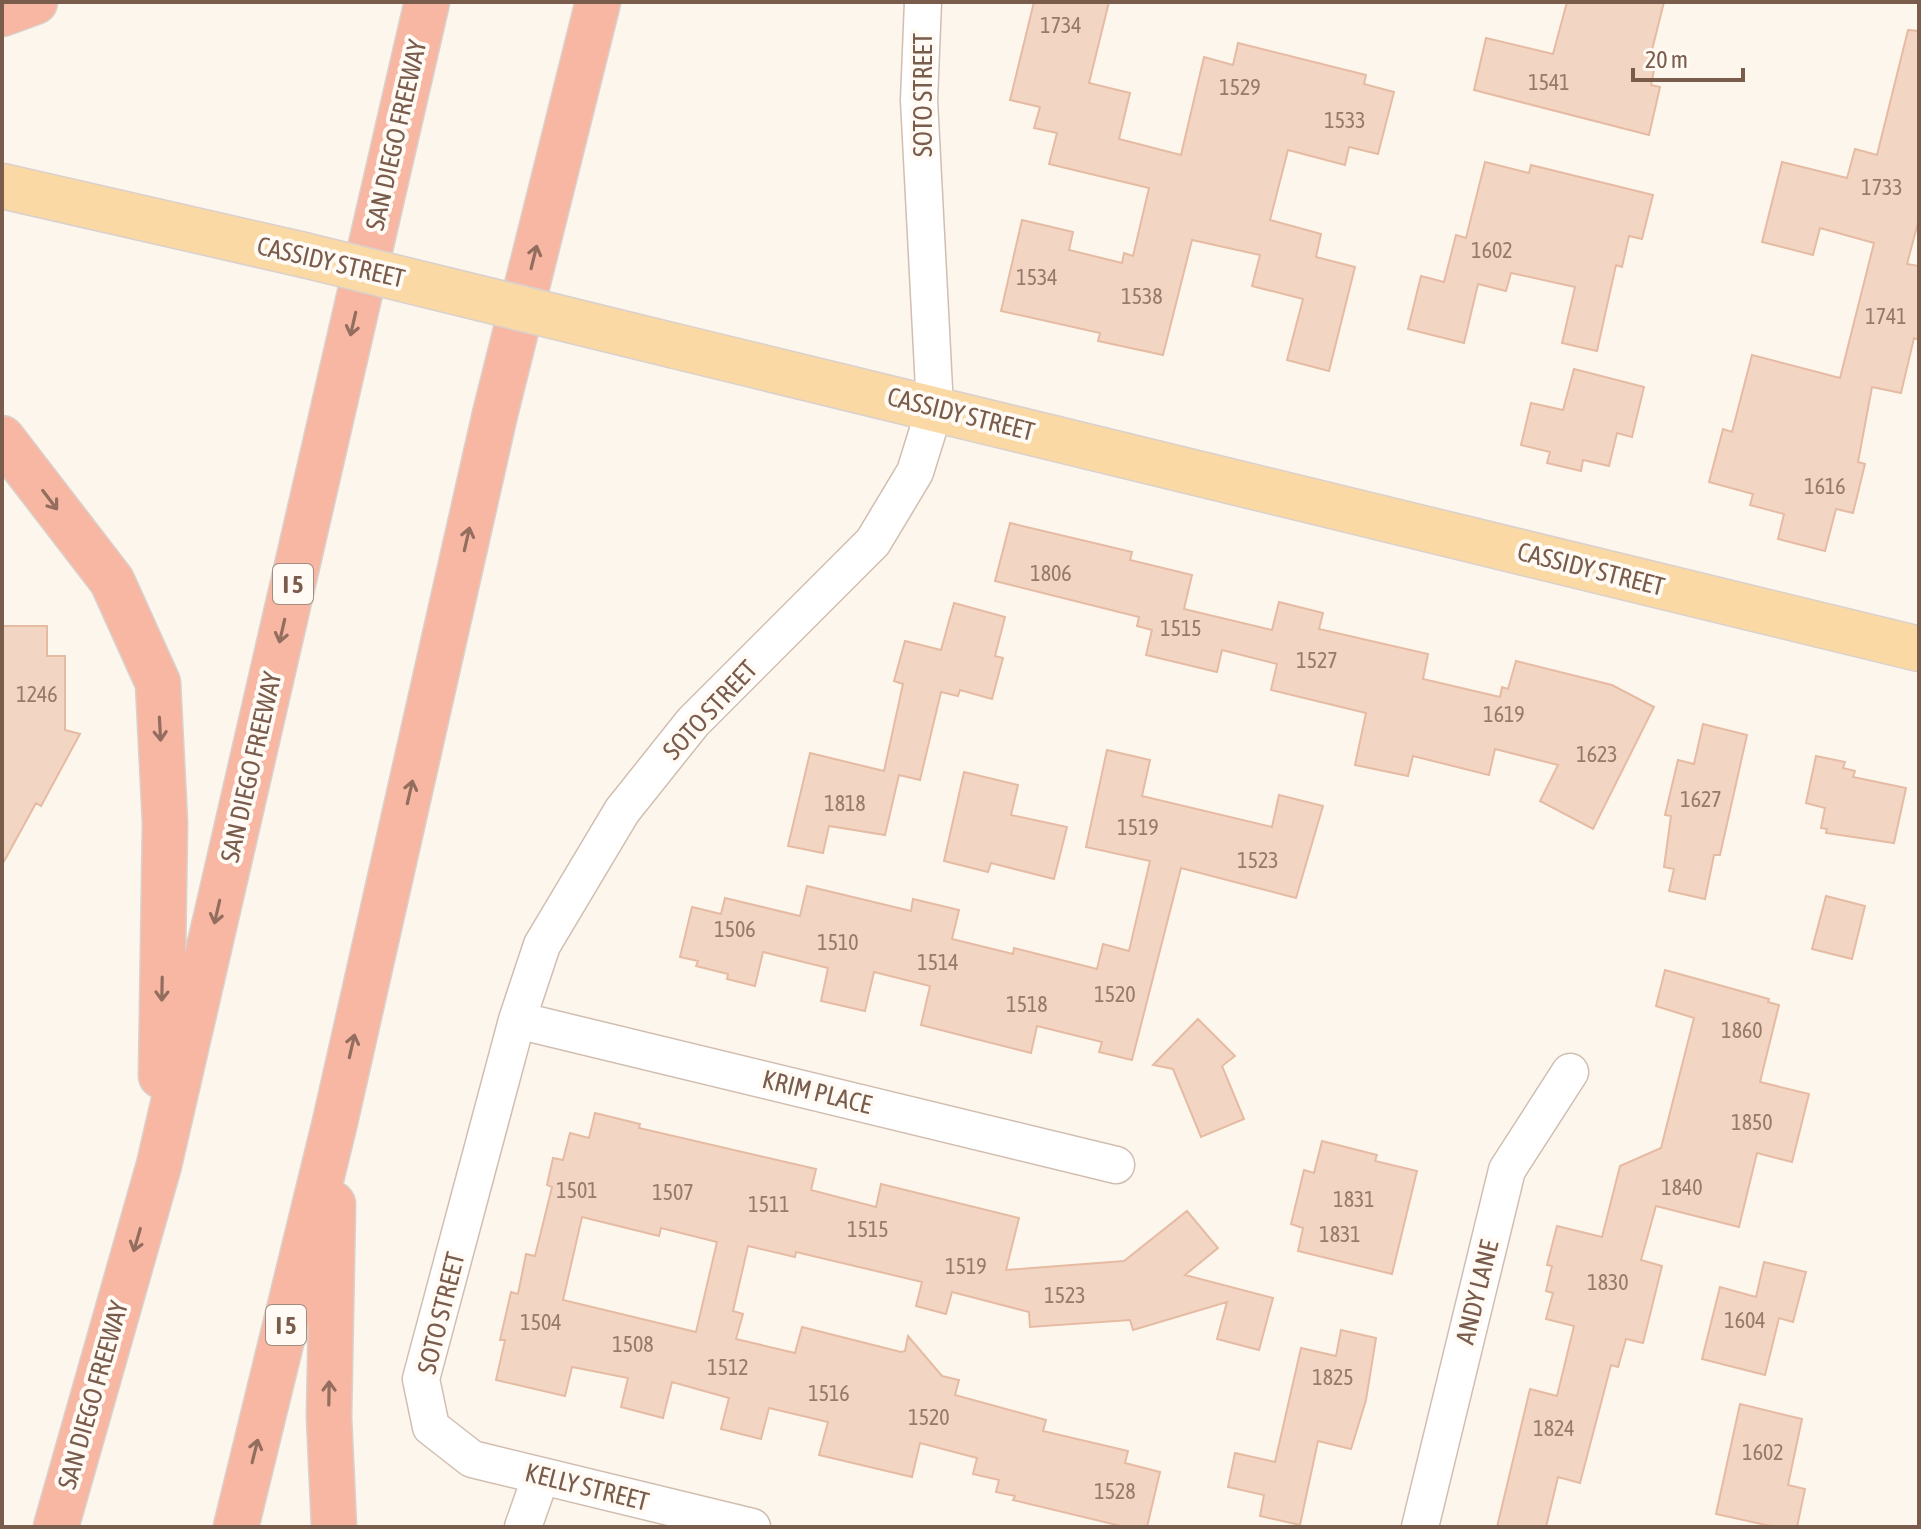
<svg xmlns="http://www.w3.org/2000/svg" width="1921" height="1529" viewBox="0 0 1921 1529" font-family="'Asap Condensed',sans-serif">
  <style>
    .building { fill: #f3d5c3; stroke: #e6bba3; stroke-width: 2; fill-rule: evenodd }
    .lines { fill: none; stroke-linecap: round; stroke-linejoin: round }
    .minor-casing { stroke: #d1beb0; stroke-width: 39 }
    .major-casing { stroke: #dad1cd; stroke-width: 47 }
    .highway-casing { stroke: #dad1cd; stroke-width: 47 }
    .minor { stroke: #fff; stroke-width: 36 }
    .major { stroke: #fbd9a5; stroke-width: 44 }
    .highway { stroke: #f7b7a3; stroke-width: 44 }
    .major-bridge-casing { stroke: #dad1cd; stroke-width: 47; stroke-linecap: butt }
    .major-bridge { stroke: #fbd9a5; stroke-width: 44 }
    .oneway { stroke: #936e5e }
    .labels { text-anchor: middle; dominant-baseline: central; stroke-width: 8; stroke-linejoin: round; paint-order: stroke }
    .number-label { font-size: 22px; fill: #987a6a }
    .shield { fill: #fffaf3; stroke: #a28b7f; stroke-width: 2 }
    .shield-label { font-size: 24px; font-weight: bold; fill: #7a5c4d }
    .street-label { font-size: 26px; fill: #7a5c4d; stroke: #fffaf3 }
  </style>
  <rect width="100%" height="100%" fill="#fdf6ec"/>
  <!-- building -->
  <path class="building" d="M 1034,2 L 1109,2 L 1089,83 L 1130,93 L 1119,139 L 1181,155 L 1204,57 L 1233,65 L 1238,43 L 1366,75 L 1364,84 L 1394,92 L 1378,154 L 1349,147 L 1345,165 L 1288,150 L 1270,220 L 1321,234 L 1316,257 L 1355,267 L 1329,371 L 1287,360 L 1303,299 L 1252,286 L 1260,255 L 1192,240 L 1163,355 L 1098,341 L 1100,333 L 1001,311 L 1022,220 L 1073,232 L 1069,250 L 1122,263 L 1124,253 L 1133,256 L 1149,188 L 1049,164 L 1057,133 L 1034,128 L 1040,107 L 1010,100 Z
    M 1567,2 L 1664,2 L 1651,54 L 1657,55 L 1651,85 L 1660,87 L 1649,135 L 1474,90 L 1486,38 L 1553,54 Z
    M 1908,30 L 1919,31 L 1919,219 L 1907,264 L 1919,266 L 1919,340 L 1914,338 L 1901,393 L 1872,387 L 1858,462 L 1865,464 L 1853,513 L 1836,509 L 1825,551 L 1778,539 L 1784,514 L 1750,505 L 1753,494 L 1709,482 L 1723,429 L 1732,432 L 1752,355 L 1840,378 L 1874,243 L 1820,228 L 1813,255 L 1762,242 L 1782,162 L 1847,178 L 1855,149 L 1877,155 Z
    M 1485,162 L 1529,173 L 1531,165 L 1653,195 L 1642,239 L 1629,236 L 1622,267 L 1616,265 L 1597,351 L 1562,343 L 1575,287 L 1511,273 L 1506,291 L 1478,284 L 1464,343 L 1408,329 L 1421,276 L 1444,282 L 1456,235 L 1466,238 Z
    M 1574,369 L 1644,387 L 1632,437 L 1617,433 L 1609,466 L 1583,460 L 1581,471 L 1547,463 L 1550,452 L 1521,445 L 1531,403 L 1563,410 Z
    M 1010,523 L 1132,552 L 1130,560 L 1192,575 L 1184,609 L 1272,630 L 1279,602 L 1323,613 L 1319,629 L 1428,654 L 1423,679 L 1500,697 L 1502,687 L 1508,689 L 1516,661 L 1612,685 L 1654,707 L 1593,829 L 1540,801 L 1558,765 L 1495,749 L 1489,775 L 1413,756 L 1408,776 L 1355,765 L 1366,713 L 1271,690 L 1277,664 L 1222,650 L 1217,672 L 1146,655 L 1152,630 L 1137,626 L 1139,617 L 995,581 Z
    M 954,603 L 1005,617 L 995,656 L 1003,658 L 992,699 L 960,690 L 958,696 L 941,692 L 920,780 L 899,775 L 885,835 L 829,826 L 823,853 L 788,846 L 810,753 L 884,771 L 903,684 L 894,681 L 905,641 L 941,650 Z
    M 2,626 L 47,626 L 47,656 L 65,656 L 65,730 L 80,734 L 41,806 L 36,803 L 2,865 Z
    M 1703,724 L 1747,735 L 1720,855 L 1714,855 L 1705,899 L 1669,891 L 1674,869 L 1664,867 L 1671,816 L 1665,815 L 1678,760 L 1694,764 Z
    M 1107,750 L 1150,760 L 1142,796 L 1272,827 L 1279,795 L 1323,806 L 1296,898 L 1181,868 L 1132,1060 L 1099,1052 L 1102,1042 L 1037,1026 L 1031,1053 L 921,1025 L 930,986 L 874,972 L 865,1011 L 821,1001 L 828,968 L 763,952 L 755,986 L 727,979 L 728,974 L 696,966 L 698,961 L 680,957 L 692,907 L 721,914 L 725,898 L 800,916 L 807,886 L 911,911 L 913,899 L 959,910 L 952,939 L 1013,954 L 1014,948 L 1097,969 L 1103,944 L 1129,951 L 1150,861 L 1086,847 Z
    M 1816,756 L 1845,762 L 1843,768 L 1855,771 L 1853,777 L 1906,788 L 1894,843 L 1826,833 L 1827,829 L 1821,828 L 1825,808 L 1806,803 Z
    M 964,772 L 1018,785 L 1011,815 L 1067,827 L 1054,879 L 991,863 L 988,872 L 944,861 Z
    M 1826,896 L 1865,906 L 1852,959 L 1812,949 Z
    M 1665,970 L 1769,999 L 1768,1002 L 1779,1005 L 1760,1082 L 1809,1094 L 1792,1162 L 1757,1153 L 1739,1227 L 1656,1206 L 1641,1260 L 1662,1266 L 1643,1343 L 1626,1339 L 1618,1367 L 1611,1365 L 1580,1483 L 1558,1477 L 1546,1527 L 1497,1527 L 1530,1389 L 1557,1396 L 1574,1326 L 1546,1319 L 1553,1293 L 1546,1291 L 1552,1266 L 1547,1265 L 1557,1226 L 1602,1237 L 1620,1166 L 1661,1148 L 1694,1018 L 1656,1006 Z
    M 1198,1019 L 1235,1056 L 1222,1066 L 1244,1119 L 1201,1137 L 1173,1069 L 1153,1065 Z
    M 595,1113 L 640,1124 L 639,1128 L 816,1169 L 811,1190 L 876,1207 L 881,1184 L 1019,1218 L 1006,1270 L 1124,1261 L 1187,1211 L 1218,1248 L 1185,1275 L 1273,1298 L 1259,1350 L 1217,1339 L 1227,1302 L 1133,1330 L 1130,1320 L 1030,1327 L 1029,1312 L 952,1292 L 946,1314 L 916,1306 L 922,1282 L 796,1252 L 795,1257 L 748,1246 L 733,1311 L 743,1314 L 736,1339 L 795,1353 L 802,1327 L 901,1352 L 905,1351 L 908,1336 L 942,1376 L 959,1380 L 955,1395 L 1046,1420 L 1043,1431 L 1128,1451 L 1125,1463 L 1160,1472 L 1147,1527 L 1125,1527 L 1013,1500 L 1015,1496 L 996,1492 L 999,1480 L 973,1474 L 977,1458 L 920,1443 L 912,1477 L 819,1455 L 828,1422 L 769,1408 L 761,1439 L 721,1429 L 729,1398 L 672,1382 L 663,1418 L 621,1407 L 628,1378 L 572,1367 L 565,1396 L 496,1380 L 505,1340 L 500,1340 L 511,1292 L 518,1294 L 526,1254 L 535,1256 L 552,1187 L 547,1185 L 553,1158 L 563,1160 L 570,1133 L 589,1138 ZM 582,1217 L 659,1236 L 661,1228 L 717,1242 L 696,1332 L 563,1300 Z
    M 1322,1141 L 1377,1155 L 1375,1161 L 1417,1171 L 1392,1274 L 1298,1251 L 1303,1228 L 1291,1224 L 1304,1170 L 1314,1173 Z
    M 1764,1262 L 1806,1272 L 1793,1322 L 1779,1318 L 1765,1375 L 1702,1359 L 1720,1287 L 1756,1297 Z
    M 1341,1330 L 1376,1338 L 1366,1400 L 1351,1449 L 1318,1441 L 1300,1525 L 1260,1516 L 1264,1495 L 1228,1487 L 1235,1453 L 1275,1462 L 1301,1348 L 1336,1356 Z
    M 1740,1404 L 1802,1419 L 1788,1485 L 1805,1489 L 1797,1527 L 1775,1527 L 1716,1514 Z"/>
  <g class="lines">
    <defs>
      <path id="minor" d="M 517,1020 L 1116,1165
        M 523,1527 L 541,1476
        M 752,1527 L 472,1459 L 431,1427 L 421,1379 L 517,1020 L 542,945 L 622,811 L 693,722 L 873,542 L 915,472 L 935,408 L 919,100 L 923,2
        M 1420,1527 L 1507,1170 L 1570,1072"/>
      <path id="major" d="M 2,186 L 304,255
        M 675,346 L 1919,649"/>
      <path id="highway" d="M 2,14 L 35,2
        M 2,438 L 112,581 L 158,683 L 165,823 L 161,1076
        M 333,1204 L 329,1417 L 334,1527
        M 56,1527 L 159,1165 L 427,2
        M 236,1527 L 335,1122 L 495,414 L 598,2"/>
    </defs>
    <!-- minor casing -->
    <use href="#minor" class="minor-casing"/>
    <!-- major casing -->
    <use href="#major" class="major-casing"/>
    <!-- highway casing -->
    <use href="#highway" class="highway-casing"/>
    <!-- minor -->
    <use href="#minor" class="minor"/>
    <!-- major -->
    <use href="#major" class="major"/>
    <!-- highway -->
    <use href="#highway" class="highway"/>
    <defs>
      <path id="major-bridge" d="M 304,255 L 675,346"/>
    </defs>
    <!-- major-bridge casing -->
    <use href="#major-bridge" class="major-bridge-casing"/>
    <!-- major-bridge -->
    <use href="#major-bridge" class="major-bridge"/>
  </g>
  <!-- one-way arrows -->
  <defs><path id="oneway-shaft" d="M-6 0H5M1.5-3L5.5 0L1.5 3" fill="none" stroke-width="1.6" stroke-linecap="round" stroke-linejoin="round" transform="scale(2)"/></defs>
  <g class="oneway">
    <use href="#oneway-shaft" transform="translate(534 257) rotate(-76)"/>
    <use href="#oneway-shaft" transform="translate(353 324) rotate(103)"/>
    <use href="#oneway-shaft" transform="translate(50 500) rotate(53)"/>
    <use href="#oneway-shaft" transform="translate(467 539) rotate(-77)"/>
    <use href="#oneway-shaft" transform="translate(282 631) rotate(103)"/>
    <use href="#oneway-shaft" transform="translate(160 729) rotate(87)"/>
    <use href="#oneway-shaft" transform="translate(410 792) rotate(-77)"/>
    <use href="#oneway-shaft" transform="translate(217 912) rotate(103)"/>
    <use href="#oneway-shaft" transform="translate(162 989) rotate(91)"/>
    <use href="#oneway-shaft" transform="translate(352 1046) rotate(-77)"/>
    <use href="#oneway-shaft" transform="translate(137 1240) rotate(106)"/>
    <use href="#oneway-shaft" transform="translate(329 1393) rotate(-89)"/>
    <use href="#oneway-shaft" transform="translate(255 1451) rotate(-76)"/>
  </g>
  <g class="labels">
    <!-- number labels -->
    <g class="number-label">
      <text x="1061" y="25">1734</text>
      <text x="1549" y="82">1541</text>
      <text x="1240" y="87">1529</text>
      <text x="1345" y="120">1533</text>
      <text x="1882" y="187">1733</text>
      <text x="1492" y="250">1602</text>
      <text x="1037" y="277">1534</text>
      <text x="1142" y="296">1538</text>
      <text x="1886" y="316">1741</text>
      <text x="1825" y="486">1616</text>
      <text x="1051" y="573">1806</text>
      <text x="1181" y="628">1515</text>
      <text x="1317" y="660">1527</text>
      <text x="37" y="694">1246</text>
      <text x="1504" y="714">1619</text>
      <text x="1597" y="754">1623</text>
      <text x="1701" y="799">1627</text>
      <text x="845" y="803">1818</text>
      <text x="1138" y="827">1519</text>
      <text x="1258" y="860">1523</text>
      <text x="735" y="929">1506</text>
      <text x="838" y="942">1510</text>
      <text x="938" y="962">1514</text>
      <text x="1115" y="994">1520</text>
      <text x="1027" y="1004">1518</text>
      <text x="1742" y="1030">1860</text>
      <text x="1752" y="1122">1850</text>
      <text x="1682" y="1187">1840</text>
      <text x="577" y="1190">1501</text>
      <text x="673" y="1192">1507</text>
      <text x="1354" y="1199">1831</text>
      <text x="769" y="1204">1511</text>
      <text x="868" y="1229">1515</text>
      <text x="1340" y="1234">1831</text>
      <text x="966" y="1266">1519</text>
      <text x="1608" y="1282">1830</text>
      <text x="1065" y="1295">1523</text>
      <text x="1745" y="1320">1604</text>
      <text x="541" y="1322">1504</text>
      <text x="633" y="1344">1508</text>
      <text x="728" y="1367">1512</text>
      <text x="1333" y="1377">1825</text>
      <text x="829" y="1393">1516</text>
      <text x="929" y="1417">1520</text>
      <text x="1554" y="1428">1824</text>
      <text x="1763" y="1452">1602</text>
      <text x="1115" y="1491">1528</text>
    </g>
    <!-- shield labels -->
    <g class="shield">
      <rect x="273" y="564" width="40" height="40" rx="6"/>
      <rect x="266" y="1305" width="40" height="40" rx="6"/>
    </g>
    <g class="shield-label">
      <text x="293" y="584">I 5</text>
      <text x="286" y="1325">I 5</text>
    </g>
    <!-- street labels -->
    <g class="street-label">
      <text transform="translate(923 95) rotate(-90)">SOTO STREET</text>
      <text transform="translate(396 135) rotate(-77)">SAN DIEGO FREEWAY</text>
      <text transform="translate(331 262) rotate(13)">CASSIDY STREET</text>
      <text transform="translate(961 414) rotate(14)">CASSIDY STREET</text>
      <text transform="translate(1591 569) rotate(14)">CASSIDY STREET</text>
      <text transform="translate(710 710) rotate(-47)">SOTO STREET</text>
      <text transform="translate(251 767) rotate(-77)">SAN DIEGO FREEWAY</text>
      <text transform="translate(817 1092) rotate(14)">KRIM PLACE</text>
      <text transform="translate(1477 1292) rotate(-76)">ANDY LANE</text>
      <text transform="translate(441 1313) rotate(-76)">SOTO STREET</text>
      <text transform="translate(93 1395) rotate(-74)">SAN DIEGO FREEWAY</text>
      <text transform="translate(587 1487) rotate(14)">KELLY STREET</text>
    </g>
  </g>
  <!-- border -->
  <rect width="1921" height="1529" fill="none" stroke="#7a5c4d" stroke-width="8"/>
  <!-- scale -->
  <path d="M1633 68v12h110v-12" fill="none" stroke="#7a5c4d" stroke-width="4"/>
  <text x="1645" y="68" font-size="24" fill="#7a5c4d" stroke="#fffaf3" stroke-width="6" paint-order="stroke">20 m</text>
</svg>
